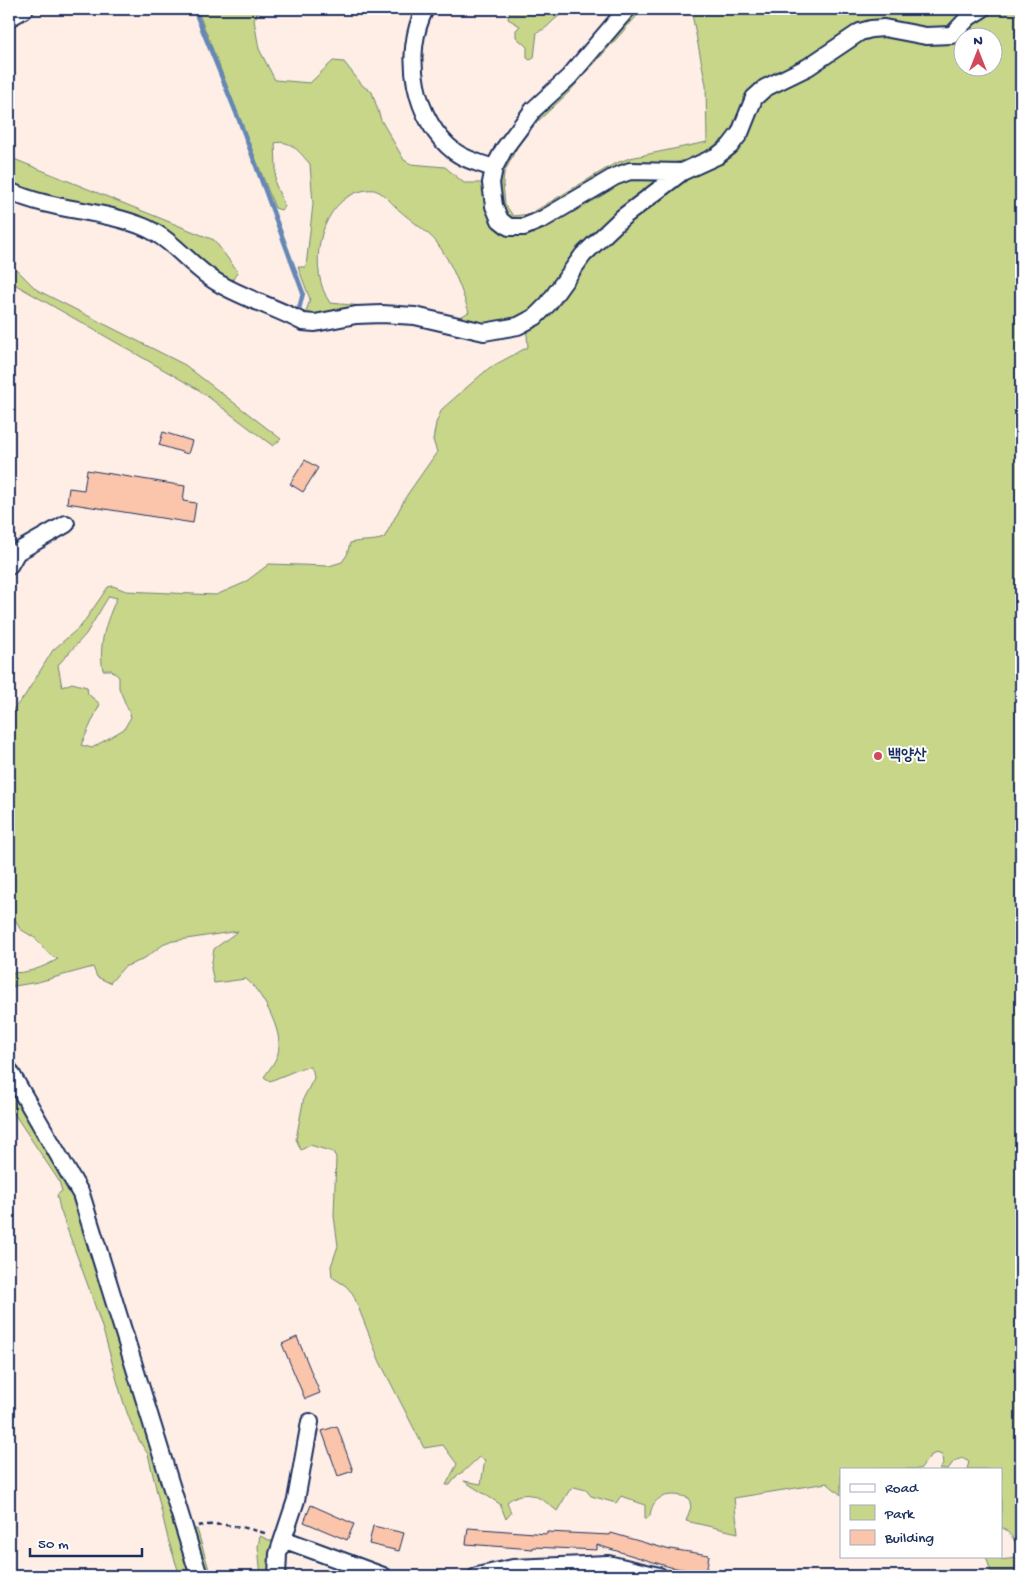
<svg xmlns="http://www.w3.org/2000/svg" width="1030" height="1585" viewBox="0 0 1030 1585" font-family="'Gochi Hand','Poor Story',sans-serif">
  <style>
    .green { fill: #c8d689; stroke: #728274; fill-rule: evenodd }
    .lines { fill: none; stroke-linecap: round; stroke-linejoin: round }
    .stream { stroke: #6587b5; stroke-width: 4.5 }
    .building { fill: #fac5ab; stroke: #1b2f5e }
    .minor-casing { stroke: #1b2f5e; stroke-width: 20 }
    .path { stroke: #1b2f5e; stroke-width: 2.5; stroke-dasharray: 5 4; stroke-linecap: butt }
    .minor { stroke: #fff; stroke-width: 16 }
    .poi-dot { fill: #d1495b; stroke: #fff; stroke-width: 2 }
    .labels { text-anchor: middle; dominant-baseline: central; stroke-width: 4; stroke-linejoin: round; paint-order: stroke }
    .poi-label { font-size: 16px; font-weight: bold; fill: #1b2f5e; stroke: #fff; text-anchor: start }
  </style>
  <rect width="100%" height="100%" fill="#feeee6"/>
  <filter id="ink" filterUnits="userSpaceOnUse"><feTurbulence type="fractalNoise" baseFrequency=".02" numOctaves="2"/><feDisplacementMap in="SourceGraphic" scale="10" xChannelSelector="R" yChannelSelector="G"/><feConvolveMatrix kernelMatrix="1 2 1 2 8 2 1 2 1" color-interpolation-filters="sRGB"/></filter>
  <g filter="url(#ink)">
    <!-- green -->
    <path class="green" d="M 197,9 L 261,9 L 254,20 L 259,49 L 275,80 L 310,83 L 333,61 L 344,62 L 363,86 L 372,92 L 381,120 L 404,160 L 411,164 L 445,167 L 464,183 L 487,183 L 508,232 L 631,176 L 663,178 L 533,314 L 501,327 L 452,322 L 469,312 C 461,288 452,263 437,243 C 433,236 408,218 400,211 C 393,205 385,194 377,191 C 371,188 361,191 355,193 C 317,209 308,271 330,303 L 374,307 L 304,319 L 310,299 L 298,267 L 306,267 L 313,204 L 310,164 C 300,153 291,139 275,143 L 276,168 L 275,183 L 285,207 L 281,210 L 275,208 Z
      M 510,9 L 597,9 C 582,10 565,9 554,20 C 548,26 546,29 537,32 L 534,58 L 530,60 L 527,58 L 527,47 L 516,37 L 516,30 L 520,26 L 508,19 Z
      M 633,9 L 643,9 L 569,92 L 536,123 L 517,147 L 504,173 L 503,184 L 505,204 L 513,216 L 530,214 L 614,164 L 630,158 L 707,142 L 706,85 L 691,9 L 976,9 L 951,32 L 884,25 L 763,86 L 737,131 L 700,160 L 682,161 L 659,166 L 523,222 L 504,217 L 496,183 L 508,151 L 522,131 Z
      M 987,9 L 1021,9 L 1021,1571 L 991,1572 L 986,1556 L 998,1556 L 1000,1560 L 1017,1558 C 1017,1542 1015,1537 1001,1527 L 1001,1469 L 967,1469 L 969,1462 L 962,1458 L 954,1461 L 948,1469 L 939,1469 L 943,1465 L 942,1455 L 936,1453 L 930,1456 L 920,1469 L 841,1469 L 841,1495 L 827,1483 L 734,1498 L 738,1533 L 686,1521 L 691,1507 L 689,1498 C 671,1492 652,1494 650,1516 L 645,1520 L 645,1505 L 621,1496 L 616,1503 L 591,1496 L 586,1490 L 574,1487 L 569,1491 L 557,1511 C 541,1497 526,1487 507,1502 L 511,1513 L 506,1519 L 500,1504 L 464,1481 L 481,1484 L 485,1460 L 479,1457 L 462,1473 L 458,1474 L 450,1485 L 446,1485 L 457,1464 L 443,1445 L 424,1448 L 380,1362 L 353,1294 L 346,1286 L 332,1277 L 331,1266 L 338,1246 L 334,1216 L 336,1157 L 333,1152 L 310,1145 L 301,1150 L 296,1139 L 304,1097 L 314,1078 L 313,1071 L 310,1067 L 302,1068 L 270,1081 L 264,1077 C 270,1068 279,1058 279,1046 C 280,1026 261,991 246,979 L 214,983 L 211,968 L 214,949 L 238,931 L 167,942 L 142,960 L 124,967 L 110,983 L 97,977 L 93,967 L 38,982 L 9,987 L 9,972 C 25,975 44,967 58,959 L 50,955 L 35,938 L 20,929 L 9,908 L 9,714 L 24,697 L 53,650 L 81,626 L 108,587 L 113,586 L 126,591 L 216,595 L 244,583 L 269,564 L 329,566 L 342,562 L 347,555 L 350,543 C 362,540 372,542 384,538 L 407,495 L 437,452 L 433,440 L 436,423 L 442,409 L 489,368 L 528,347 L 526,324 L 576,270 L 664,187 L 718,159 L 756,99 L 871,32 L 925,39 ZM 962,38 L 992,38 L 992,68 L 962,68 ZM 109,596 L 117,598 C 106,621 98,645 103,670 L 111,670 L 119,677 L 119,688 L 131,717 L 124,729 L 92,748 L 81,745 L 100,704 L 88,694 L 87,687 L 72,683 L 62,687 L 58,665 L 86,634 Z
      M 9,157 L 214,240 L 238,272 L 229,285 L 180,245 L 9,187 Z
      M 9,262 L 37,290 L 185,365 L 281,439 L 273,446 L 199,390 L 9,281 Z
      M 9,1085 L 64,1178 L 73,1198 L 192,1576 L 180,1576 L 168,1539 L 148,1454 C 124,1423 114,1363 101,1324 C 89,1285 73,1247 60,1209 L 57,1195 L 62,1191 L 59,1181 L 9,1106 Z
      M 197,1529 L 211,1576 L 205,1576 L 191,1530 Z
      M 260,1536 L 278,1544 L 275,1576 L 261,1576 L 258,1547 Z"/>
    <g class="lines">
      <!-- stream -->
      <path class="stream" d="M 194,9 L 241,125 L 303,293 L 299,309"/>
    </g>
    <!-- building -->
    <path class="building" d="M 163,432 L 192,441 L 188,454 L 159,445 Z
      M 305,460 L 318,468 L 303,492 L 290,484 Z
      M 87,470 L 185,486 L 183,501 L 196,503 L 193,523 L 67,503 L 69,488 L 84,490 Z
      M 297,1337 L 320,1393 L 305,1399 L 282,1344 Z
      M 337,1426 L 353,1471 L 338,1476 L 322,1431 Z
      M 311,1505 L 354,1524 L 347,1540 L 304,1522 Z
      M 373,1526 L 404,1533 L 399,1551 L 369,1544 Z
      M 468,1528 L 547,1534 L 547,1532 L 610,1535 L 611,1533 L 670,1550 L 670,1549 L 709,1555 L 706,1573 L 670,1567 L 597,1545 L 597,1550 L 533,1547 L 533,1549 L 466,1544 Z"/>
    <g class="lines">
      <defs>
        <path id="minor" d="M 425,9 C 402,53 414,121 455,152 C 466,160 481,164 494,168
          M 627,9 L 569,77 L 533,110 L 504,149 L 494,168 L 491,183 L 494,206 L 500,220 L 509,227 L 524,227 L 543,219 L 614,177 L 630,171 L 682,172
          M 9,18 L 25,9
          M 9,191 C 52,211 100,209 144,227 C 175,240 192,269 220,284 C 246,299 277,308 303,322 L 315,323 L 356,315 L 382,314 L 415,316 L 484,332 L 518,326 L 535,317 L 548,304 L 583,255 L 623,217 L 682,172 L 717,156 L 730,146 L 740,133 L 754,98 L 765,88 L 808,67 L 860,32 L 871,29 L 884,28 L 926,36 L 952,35 L 969,17 L 982,9
          M 9,566 L 17,552 L 66,524
          M 9,1070 L 81,1194 L 199,1576
          M 283,1539 L 383,1576
          M 277,1576 L 278,1554 L 296,1500 L 310,1422
          M 477,1576 L 513,1568 L 608,1564 L 659,1576"/>
      </defs>
      <!-- minor casing -->
      <use href="#minor" class="minor-casing"/>
      <!-- path -->
      <path class="path" d="M 198,1526 C 223,1522 244,1527 268,1534"/>
      <!-- minor -->
      <use href="#minor" class="minor"/>
    </g>
  </g>
  <!-- markers -->
  <circle class="poi-dot" cx="878" cy="756" r="5"/>
  <g class="labels">
    <!-- poi labels -->
    <g class="poi-label">
      <text x="888" y="756">백양산</text>
    </g>
  </g>
  <!-- margin -->
  <rect width="1030" height="1585" fill="none" stroke="#fff" stroke-width="30"/>
  <rect x="15" y="15" width="1000" height="1555" fill="none" stroke="#1b2f5e" stroke-width="2" filter="url(#ink)"/>
  <!-- legend -->
  <rect x="840" y="1468" width="162" height="90" fill="#ffffff" stroke="#a4acbf"/>
  <rect x="850" y="1484" width="25" height="8" fill="#ffffff" stroke="#a4acbf"/>
  <text x="885" y="1492" font-size="15" fill="#1b2f5e">Road</text>
  <rect x="850" y="1505" width="25" height="15" fill="#c8d689" stroke="#a4acbf"/>
  <text x="885" y="1518" font-size="15" fill="#1b2f5e">Park</text>
  <rect x="850" y="1530" width="25" height="15" fill="#fac5ab" stroke="#a4acbf"/>
  <text x="885" y="1542" font-size="15" fill="#1b2f5e">Building</text>
  <!-- north arrow -->
  <g transform="translate(978 52)"><circle r="24" fill="#ffffff" stroke="#a4acbf"/>
  <path d="M0-4L9 19L0 12L-9 19Z" fill="#d1495b"/>
  <text y="-8" font-size="14" font-weight="bold" text-anchor="middle" fill="#1b2f5e">N</text>
  </g>
  <!-- scale -->
  <path d="M30 1548v8h112v-8" fill="none" stroke="#1b2f5e" stroke-width="2.5"/>
  <text x="38" y="1548" font-size="15" fill="#1b2f5e" stroke="#ffffff" stroke-width="4" paint-order="stroke">50 m</text>
</svg>
